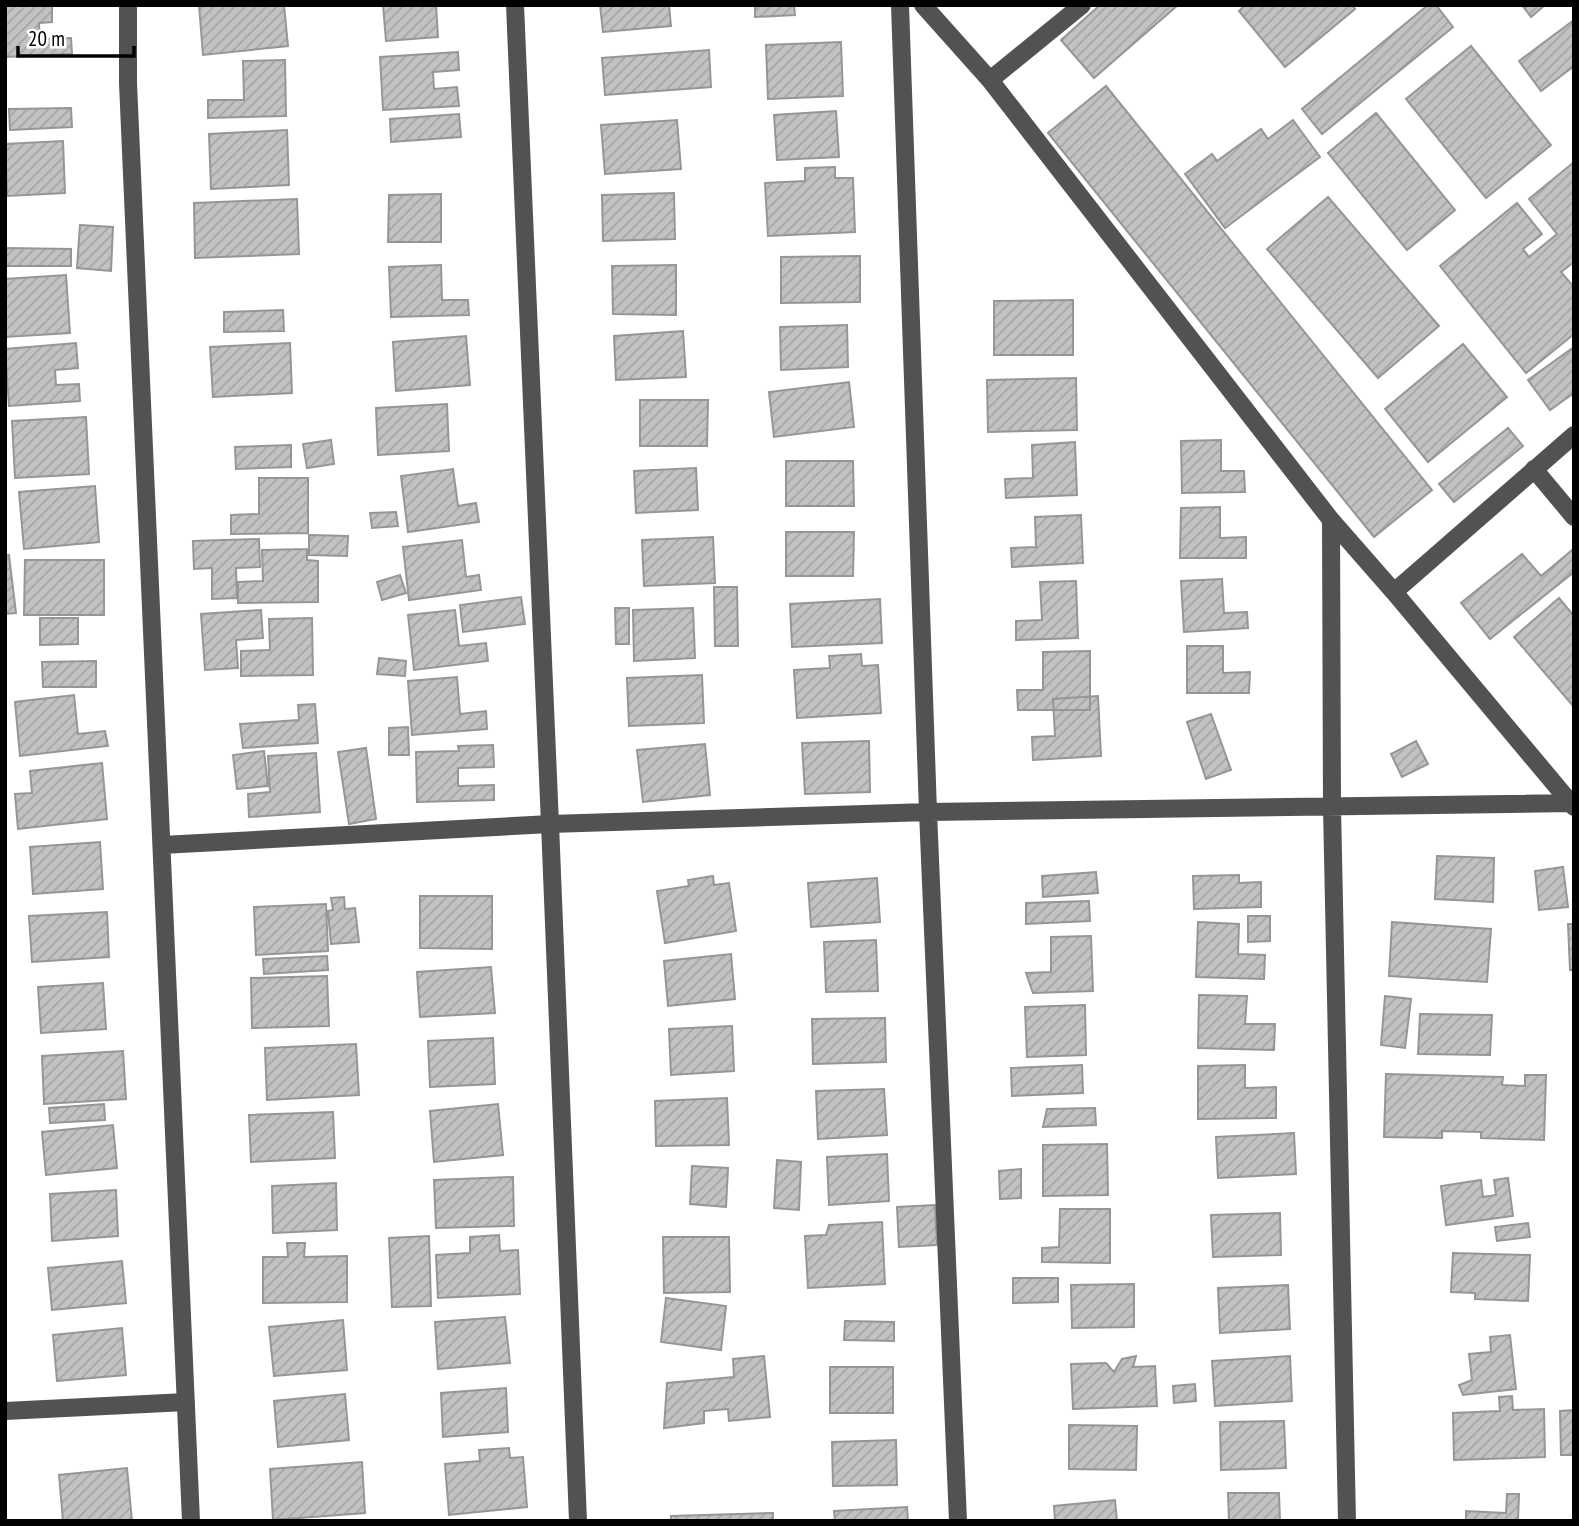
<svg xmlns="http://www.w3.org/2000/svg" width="1579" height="1526" viewBox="0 0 1579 1526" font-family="'PT Sans Narrow',sans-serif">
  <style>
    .building { fill: url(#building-hatch); stroke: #969696; stroke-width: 2 }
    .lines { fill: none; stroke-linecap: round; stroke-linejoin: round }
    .minor { stroke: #525252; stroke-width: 18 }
  </style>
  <defs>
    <pattern id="building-hatch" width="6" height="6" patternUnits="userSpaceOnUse" patternTransform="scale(1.75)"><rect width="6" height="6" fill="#c2c2c2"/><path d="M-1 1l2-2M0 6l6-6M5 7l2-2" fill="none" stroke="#a5a5a5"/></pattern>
  </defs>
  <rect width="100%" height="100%" fill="#fff"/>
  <!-- building -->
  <path class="building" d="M 5,5 L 52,5 L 52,22 L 39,23 L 40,39 L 71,38 L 72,54 L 5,57 Z
    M 199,5 L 284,5 L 288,46 L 203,55 Z
    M 383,5 L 436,5 L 438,37 L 386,41 Z
    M 600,5 L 669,5 L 671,26 L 603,32 Z
    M 755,5 L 794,5 L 795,15 L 755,17 Z
    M 1100,5 L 1178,5 L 1094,78 L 1061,40 Z
    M 1245,5 L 1352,5 L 1355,9 L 1285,67 L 1239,11 Z
    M 1428,5 L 1436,5 L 1453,27 L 1322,134 L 1302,109 Z
    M 1522,5 L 1545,5 L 1531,17 Z
    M 1574,20 L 1574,66 L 1541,91 L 1519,61 Z
    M 841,42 L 843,96 L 768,99 L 766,45 Z
    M 1471,46 L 1551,145 L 1486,198 L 1406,99 Z
    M 709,50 L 711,87 L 605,95 L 602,58 Z
    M 458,52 L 459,70 L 433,72 L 434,89 L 457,87 L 459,106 L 383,110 L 380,57 Z
    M 285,60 L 286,116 L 208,118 L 208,100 L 244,100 L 243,61 Z
    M 1106,86 L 1432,490 L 1374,537 L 1048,133 Z
    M 71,108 L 72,127 L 10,130 L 9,109 Z
    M 836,111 L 839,157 L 777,160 L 774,115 Z
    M 1376,113 L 1455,210 L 1407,250 L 1328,153 Z
    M 459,114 L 461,137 L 391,142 L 390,119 Z
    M 677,120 L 681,169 L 605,174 L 601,125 Z
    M 1293,120 L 1320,157 L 1225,228 L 1185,174 L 1212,154 L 1217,161 L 1261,129 L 1268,139 Z
    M 287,130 L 289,185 L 211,189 L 209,134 Z
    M 63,141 L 65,193 L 7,196 L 5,144 Z
    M 1574,162 L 1574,262 L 1561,272 L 1574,287 L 1574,334 L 1526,373 L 1440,266 L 1517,203 L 1542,234 L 1523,249 L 1529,257 L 1557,234 L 1529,199 Z
    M 835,167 L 835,178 L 853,178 L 855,232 L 768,236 L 765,183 L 805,181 L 805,168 Z
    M 674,193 L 675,239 L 603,241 L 602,195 Z
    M 441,194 L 441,242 L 388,242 L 389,195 Z
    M 1328,197 L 1439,326 L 1378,378 L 1267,249 Z
    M 297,199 L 299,254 L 195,258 L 194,203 Z
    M 80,225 L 113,227 L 111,271 L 77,268 Z
    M 6,248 L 71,249 L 71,266 L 6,266 Z
    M 860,256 L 860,302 L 781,303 L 781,257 Z
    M 441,265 L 442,300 L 468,300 L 469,315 L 391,317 L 389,267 Z
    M 676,265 L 676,315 L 613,314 L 612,266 Z
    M 66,275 L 70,333 L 5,337 L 5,279 Z
    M 1073,300 L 1073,355 L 994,355 L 994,301 Z
    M 283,310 L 284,331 L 224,332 L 224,312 Z
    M 847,325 L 848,367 L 781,370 L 780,327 Z
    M 683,331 L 686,377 L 616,380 L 614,336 Z
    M 466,336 L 470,385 L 396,391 L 393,342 Z
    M 76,343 L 78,368 L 55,370 L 56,385 L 79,384 L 80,401 L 9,406 L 5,349 Z
    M 290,343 L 292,393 L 213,397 L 210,347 Z
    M 1463,344 L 1507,397 L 1428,462 L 1385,409 Z
    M 1574,347 L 1574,393 L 1550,410 L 1528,380 Z
    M 1076,378 L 1077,430 L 988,432 L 987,380 Z
    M 849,382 L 854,427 L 774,437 L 769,392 Z
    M 640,400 L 708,400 L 707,446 L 640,446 Z
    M 447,404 L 449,451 L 378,455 L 376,408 Z
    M 86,417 L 89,474 L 15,478 L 12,421 Z
    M 1508,428 L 1523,446 L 1454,502 L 1439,484 Z
    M 331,440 L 334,464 L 307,468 L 303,444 Z
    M 1221,440 L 1221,471 L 1244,471 L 1245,492 L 1182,493 L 1181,441 Z
    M 1075,442 L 1077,495 L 1006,498 L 1005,479 L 1033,478 L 1032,445 Z
    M 291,445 L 291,467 L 236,469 L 235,447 Z
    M 786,461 L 853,461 L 854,506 L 786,506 Z
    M 696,468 L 698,510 L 636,513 L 634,471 Z
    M 453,469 L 458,506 L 476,503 L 479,522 L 408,532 L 401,476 Z
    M 259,478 L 308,478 L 308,533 L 231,534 L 231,515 L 259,514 Z
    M 95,486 L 99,542 L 24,549 L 19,492 Z
    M 1220,507 L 1220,538 L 1246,537 L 1246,558 L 1180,558 L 1181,508 Z
    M 396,512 L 398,526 L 372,528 L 370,513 Z
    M 1081,515 L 1083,563 L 1012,567 L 1011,548 L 1036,547 L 1035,517 Z
    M 786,532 L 854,532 L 853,576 L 786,576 Z
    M 309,535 L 348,536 L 347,556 L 309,555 Z
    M 713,537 L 715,583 L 644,586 L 642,540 Z
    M 259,539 L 260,567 L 236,568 L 237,598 L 212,599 L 212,568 L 194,569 L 193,541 Z
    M 462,540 L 466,577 L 479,575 L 481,590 L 409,600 L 403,547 Z
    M 307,549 L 307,560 L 318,561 L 318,602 L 238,603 L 238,582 L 263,581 L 262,550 Z
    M 1572,550 L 1574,552 L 1574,572 L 1490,639 L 1461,603 L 1522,554 L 1541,576 Z
    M 9,555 L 16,613 L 5,614 L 5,556 Z
    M 25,560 L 104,560 L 104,615 L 24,615 Z
    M 400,575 L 406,593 L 382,600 L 377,582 Z
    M 1222,579 L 1224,613 L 1247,612 L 1248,628 L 1184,632 L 1181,581 Z
    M 1076,581 L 1078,638 L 1016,640 L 1016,621 L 1042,620 L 1040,582 Z
    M 714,587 L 737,587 L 738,646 L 715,646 Z
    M 521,597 L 525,624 L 463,632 L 460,605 Z
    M 1559,598 L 1574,616 L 1574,707 L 1514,637 Z
    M 880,599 L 882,643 L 792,647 L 790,604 Z
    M 615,608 L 629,608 L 629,644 L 616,644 Z
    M 693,608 L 695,658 L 634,661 L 633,610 Z
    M 261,610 L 263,638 L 236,640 L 238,668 L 205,670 L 201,614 Z
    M 455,610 L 459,646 L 486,643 L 488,661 L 414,670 L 408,615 Z
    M 40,618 L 78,618 L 78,644 L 40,645 Z
    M 312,618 L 313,675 L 241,676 L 241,651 L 270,650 L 269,619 Z
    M 1187,646 L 1223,646 L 1223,673 L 1250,672 L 1249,693 L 1187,693 Z
    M 1090,651 L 1090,710 L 1018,710 L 1017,690 L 1043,690 L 1043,652 Z
    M 861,654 L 862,666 L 878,665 L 881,713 L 797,718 L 794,670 L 830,668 L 829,656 Z
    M 379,658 L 406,661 L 405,676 L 377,674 Z
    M 96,661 L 96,687 L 43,687 L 42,662 Z
    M 702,675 L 704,723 L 629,726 L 627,678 Z
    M 457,677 L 460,714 L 486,711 L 487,729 L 412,735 L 408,681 Z
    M 74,695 L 78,734 L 105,731 L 108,746 L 20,756 L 15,702 Z
    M 1098,696 L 1101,756 L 1033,760 L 1032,737 L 1055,736 L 1053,699 Z
    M 315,704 L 318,743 L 243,748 L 240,724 L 299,720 L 298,705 Z
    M 1211,714 L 1231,770 L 1206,779 L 1187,722 Z
    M 408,727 L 409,755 L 389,755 L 389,728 Z
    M 869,741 L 870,792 L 805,794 L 802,743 Z
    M 1416,741 L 1428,764 L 1402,777 L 1391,754 Z
    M 705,744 L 710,795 L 643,802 L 637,750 Z
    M 493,745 L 494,767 L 458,768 L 458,786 L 494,785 L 494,800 L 417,802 L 416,752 L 459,751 L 458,746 Z
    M 366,748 L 376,819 L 349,824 L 338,752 Z
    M 264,751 L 268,786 L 237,789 L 233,755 Z
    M 316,753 L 320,812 L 249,817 L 248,794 L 270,792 L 268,756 Z
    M 102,763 L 107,819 L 18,829 L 15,794 L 32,793 L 30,771 Z
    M 100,842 L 103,889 L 33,894 L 30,847 Z
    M 1437,856 L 1494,858 L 1493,902 L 1435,899 Z
    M 1563,867 L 1568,907 L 1539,910 L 1535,871 Z
    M 1096,872 L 1098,893 L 1043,897 L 1042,876 Z
    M 1239,875 L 1239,883 L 1261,882 L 1261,907 L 1194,909 L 1193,876 Z
    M 713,876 L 714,885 L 729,883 L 736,931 L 665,943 L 657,891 L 689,886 L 688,880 Z
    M 877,878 L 880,922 L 811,927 L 808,883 Z
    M 420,896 L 492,896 L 492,949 L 420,948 Z
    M 344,897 L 345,909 L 355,908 L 359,942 L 331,944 L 328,911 L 333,910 L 331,898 Z
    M 1089,901 L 1090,921 L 1026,924 L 1026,903 Z
    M 326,904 L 328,951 L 256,955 L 254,907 Z
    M 107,912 L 109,957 L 32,962 L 29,916 Z
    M 1248,916 L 1270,916 L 1270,941 L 1248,942 Z
    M 1198,922 L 1239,924 L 1238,954 L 1265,955 L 1264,979 L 1196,977 Z
    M 1392,922 L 1491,929 L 1487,982 L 1389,976 Z
    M 1568,924 L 1574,924 L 1574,970 L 1570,970 Z
    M 1091,936 L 1093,991 L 1033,993 L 1026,973 L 1051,972 L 1051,937 Z
    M 876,940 L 878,991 L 826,992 L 824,942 Z
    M 731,954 L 735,999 L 668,1006 L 664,961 Z
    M 327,956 L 328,970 L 264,974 L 263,959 Z
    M 491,967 L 495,1013 L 420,1017 L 417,972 Z
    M 327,976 L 329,1026 L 252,1028 L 251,978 Z
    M 103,983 L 106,1029 L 41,1033 L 38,987 Z
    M 1199,995 L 1247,996 L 1245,1024 L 1275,1024 L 1274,1050 L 1198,1048 Z
    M 1385,996 L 1411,999 L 1405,1048 L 1381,1045 Z
    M 1085,1005 L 1086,1055 L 1027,1057 L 1025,1007 Z
    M 1420,1014 L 1492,1015 L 1490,1055 L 1418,1054 Z
    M 885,1018 L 886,1062 L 813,1064 L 812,1019 Z
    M 732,1026 L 734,1071 L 671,1075 L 669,1029 Z
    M 493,1038 L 495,1084 L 430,1087 L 428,1041 Z
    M 356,1044 L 359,1095 L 267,1100 L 265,1048 Z
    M 123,1051 L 126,1099 L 44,1104 L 42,1056 Z
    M 1082,1065 L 1083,1093 L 1012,1096 L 1011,1068 Z
    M 1245,1065 L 1245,1088 L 1276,1087 L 1276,1118 L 1198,1119 L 1198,1066 Z
    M 1386,1074 L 1503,1077 L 1502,1085 L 1525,1086 L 1525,1075 L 1546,1075 L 1544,1140 L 1481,1138 L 1481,1132 L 1442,1131 L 1442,1138 L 1384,1137 Z
    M 884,1089 L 887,1135 L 818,1139 L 816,1091 Z
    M 727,1098 L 729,1145 L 656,1146 L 655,1101 Z
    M 104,1104 L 105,1120 L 50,1123 L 49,1108 Z
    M 498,1104 L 503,1155 L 434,1162 L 430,1111 Z
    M 1095,1108 L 1096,1125 L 1043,1127 L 1047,1109 Z
    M 333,1112 L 335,1158 L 251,1162 L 249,1115 Z
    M 113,1125 L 117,1168 L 46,1175 L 42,1132 Z
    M 1294,1133 L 1296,1174 L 1218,1178 L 1216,1137 Z
    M 1107,1144 L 1108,1195 L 1043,1196 L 1043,1145 Z
    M 887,1154 L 889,1201 L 829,1205 L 827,1157 Z
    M 777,1160 L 801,1162 L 799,1210 L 774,1208 Z
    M 692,1166 L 728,1168 L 726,1207 L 690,1204 Z
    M 1021,1169 L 1021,1198 L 1000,1199 L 999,1171 Z
    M 513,1177 L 514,1226 L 436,1228 L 434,1180 Z
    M 1508,1178 L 1513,1216 L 1446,1225 L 1441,1186 L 1481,1180 L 1483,1197 L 1496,1195 L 1494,1180 Z
    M 336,1183 L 337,1230 L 273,1233 L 272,1186 Z
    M 116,1190 L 118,1236 L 52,1241 L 50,1194 Z
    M 935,1205 L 937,1245 L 899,1247 L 897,1207 Z
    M 1060,1209 L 1110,1209 L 1110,1263 L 1042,1262 L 1042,1248 L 1059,1247 Z
    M 1280,1213 L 1281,1255 L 1213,1257 L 1211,1215 Z
    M 882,1222 L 885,1284 L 808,1288 L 805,1236 L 826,1235 L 829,1225 Z
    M 1528,1223 L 1530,1237 L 1497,1241 L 1495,1227 Z
    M 499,1235 L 500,1251 L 518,1250 L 520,1294 L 438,1298 L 436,1255 L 470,1253 L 470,1237 Z
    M 429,1236 L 431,1306 L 392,1307 L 389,1238 Z
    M 663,1237 L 729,1237 L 730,1292 L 664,1293 Z
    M 287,1243 L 305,1243 L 304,1257 L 347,1256 L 347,1302 L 263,1303 L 263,1257 L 288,1257 Z
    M 1453,1253 L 1530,1255 L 1528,1301 L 1475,1299 L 1475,1293 L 1451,1292 Z
    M 122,1261 L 126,1303 L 52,1310 L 48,1268 Z
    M 1013,1278 L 1058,1278 L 1058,1302 L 1013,1303 Z
    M 1134,1284 L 1134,1327 L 1072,1328 L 1071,1285 Z
    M 1288,1285 L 1290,1329 L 1220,1333 L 1218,1288 Z
    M 666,1298 L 726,1306 L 721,1350 L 661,1342 Z
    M 505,1317 L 510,1363 L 438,1369 L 435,1322 Z
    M 343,1320 L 347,1370 L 274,1376 L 269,1327 Z
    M 845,1321 L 894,1322 L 894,1341 L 844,1340 Z
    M 122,1328 L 126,1375 L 57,1381 L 53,1335 Z
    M 1510,1335 L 1516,1389 L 1463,1395 L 1459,1385 L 1472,1380 L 1469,1354 L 1491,1352 L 1490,1337 Z
    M 764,1356 L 770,1417 L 729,1421 L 728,1409 L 704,1411 L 704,1423 L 664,1428 L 667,1383 L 734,1377 L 733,1359 Z
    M 1136,1356 L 1133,1367 L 1155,1366 L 1157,1406 L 1073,1409 L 1071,1364 L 1106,1363 L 1114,1372 L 1122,1359 Z
    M 1290,1356 L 1292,1401 L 1215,1406 L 1212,1361 Z
    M 830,1367 L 893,1367 L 893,1413 L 830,1413 Z
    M 1195,1384 L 1196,1401 L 1174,1403 L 1173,1386 Z
    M 506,1388 L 508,1432 L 443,1437 L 441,1393 Z
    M 345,1394 L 349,1440 L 278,1447 L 274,1401 Z
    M 1512,1396 L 1513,1410 L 1544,1409 L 1545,1457 L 1454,1460 L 1453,1413 L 1500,1411 L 1499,1397 Z
    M 1574,1410 L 1574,1455 L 1561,1455 L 1560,1411 Z
    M 1284,1421 L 1286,1468 L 1221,1470 L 1220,1422 Z
    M 1069,1425 L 1137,1426 L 1136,1470 L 1069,1469 Z
    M 896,1440 L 897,1485 L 833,1486 L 832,1442 Z
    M 509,1448 L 510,1458 L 523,1457 L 527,1507 L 449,1515 L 445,1464 L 480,1461 L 479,1450 Z
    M 362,1462 L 365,1513 L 273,1520 L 270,1469 Z
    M 127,1468 L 132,1521 L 63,1521 L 59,1475 Z
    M 1228,1493 L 1279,1493 L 1280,1521 L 1229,1521 Z
    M 1507,1494 L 1519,1494 L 1518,1521 L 1466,1521 L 1466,1511 L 1506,1513 Z
    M 1115,1500 L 1117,1521 L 1055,1521 L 1054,1506 Z
    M 907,1507 L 908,1521 L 835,1521 L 834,1511 Z
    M 773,1513 L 773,1521 L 671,1521 L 671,1516 Z"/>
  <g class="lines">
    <!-- minor -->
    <path class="minor" d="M 128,5 L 128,83 L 191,1521
      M 515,5 L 550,824 L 578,1521
      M 900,5 L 928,812 L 958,1521
      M 923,5 L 990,80 L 1331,520 L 1394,592
      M 990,80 L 1082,5
      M 1574,435 L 1394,592 L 1574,807
      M 1534,469 L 1574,517
      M 1331,520 L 1332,808 L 1347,1521
      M 162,845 L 550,824 L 928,812 L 1571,803
      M 5,1411 L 186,1402"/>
  </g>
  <!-- border -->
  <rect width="1579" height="1526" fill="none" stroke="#000000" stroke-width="14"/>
  <!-- scale -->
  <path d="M18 46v10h116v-10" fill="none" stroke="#000000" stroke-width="3.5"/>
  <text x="28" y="46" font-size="21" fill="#000000" stroke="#ffffff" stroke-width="5" paint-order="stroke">20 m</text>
</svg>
